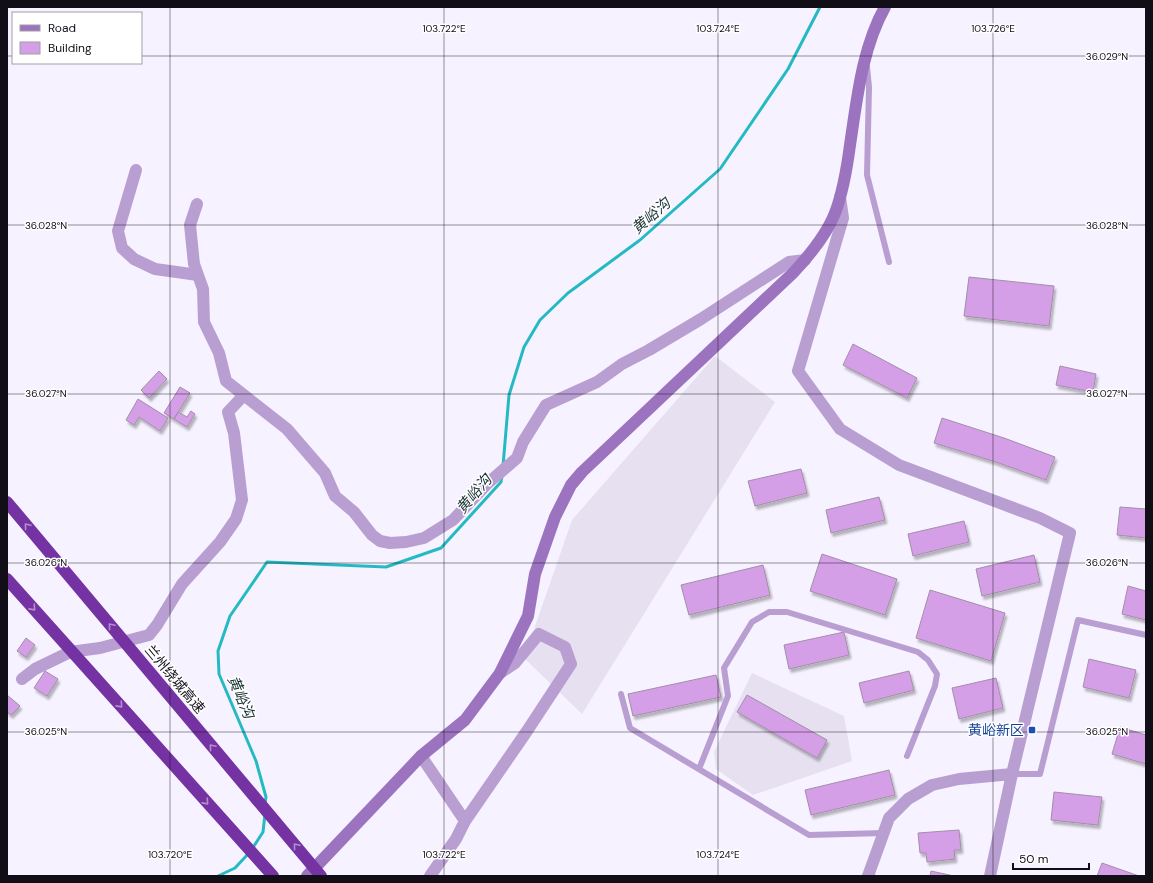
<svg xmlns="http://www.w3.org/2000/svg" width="1153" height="883" viewBox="0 0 1153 883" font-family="'DM Sans','Noto Sans SC',sans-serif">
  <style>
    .built { fill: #e6e0f0 }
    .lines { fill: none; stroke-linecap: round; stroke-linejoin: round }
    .stream { stroke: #25bac3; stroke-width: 3 }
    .building { fill: #d59fe7; stroke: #a28ea8; filter: url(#shadow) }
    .lane { stroke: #b99ed2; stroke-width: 6 }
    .street { stroke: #b99ed2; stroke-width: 12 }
    .secondary { stroke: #9c73bf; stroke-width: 12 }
    .highway-bridge { stroke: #7532a3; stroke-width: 12 }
    .oneway { stroke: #b38ecc }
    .ticks { fill: none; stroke: #120e18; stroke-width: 1; stroke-opacity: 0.45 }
    .transit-dot { fill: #1a4fb4; stroke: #fff; stroke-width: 1.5 }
    .labels { text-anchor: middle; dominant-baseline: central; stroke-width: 3; stroke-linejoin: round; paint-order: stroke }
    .street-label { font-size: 14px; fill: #120e18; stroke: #fff }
    .transit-label { font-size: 14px; fill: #164399; stroke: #fff; text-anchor: end }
    .water-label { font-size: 15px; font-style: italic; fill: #1b3234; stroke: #fff }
    .ticks-label { font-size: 10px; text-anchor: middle; fill: #120e18; stroke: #fff; stroke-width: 3; stroke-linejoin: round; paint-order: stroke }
  </style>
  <defs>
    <filter id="shadow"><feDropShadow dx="2" dy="3.5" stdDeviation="1" flood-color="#0004"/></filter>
  </defs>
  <rect width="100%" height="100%" fill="#f6f2ff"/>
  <!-- built -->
  <path class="built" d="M 715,356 L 775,402 L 582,714 L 524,658 L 572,520 Z
    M 752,673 L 844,716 L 852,761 L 753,795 L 716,769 L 714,752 Z"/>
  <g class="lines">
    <!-- stream -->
    <path class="stream" d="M 503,466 L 509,395 L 524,347 L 540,320 L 568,293 L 640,240 L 720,169 L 788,69 L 820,7
      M 265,803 L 266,797 L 256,761 L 219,674 L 218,651 L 230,616 L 267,562 L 386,567 L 441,548 L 501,482 L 502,476
      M 252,849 L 263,832 L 265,814
      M 218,876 L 235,868 L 248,854"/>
  </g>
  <!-- building -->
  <path class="building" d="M 969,277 L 1054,286 L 1049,326 L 964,316 Z
    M 853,344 L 917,378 L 907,398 L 843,365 Z
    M 1060,366 L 1096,374 L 1093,392 L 1056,385 Z
    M 159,371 L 167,379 L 149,398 L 141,390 Z
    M 180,387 L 190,393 L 174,419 L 164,413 Z
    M 138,399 L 168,418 L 160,431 L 139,417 L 134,425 L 126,420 Z
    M 191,411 L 195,414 L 187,427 L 174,419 L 178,412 L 187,417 Z
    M 942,418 L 1004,438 L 1055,457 L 1046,480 L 996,462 L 934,443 Z
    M 801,469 L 807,493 L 755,506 L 748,481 Z
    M 879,497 L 885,520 L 831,533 L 826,510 Z
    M 1120,507 L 1146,509 L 1146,538 L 1117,535 Z
    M 964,521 L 969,542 L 913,556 L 908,534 Z
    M 822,554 L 897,579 L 885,615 L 810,591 Z
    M 1034,555 L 1040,582 L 982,596 L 976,569 Z
    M 763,565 L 770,595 L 689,615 L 681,585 Z
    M 1128,586 L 1146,591 L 1146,620 L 1122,614 Z
    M 930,590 L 1005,613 L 991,661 L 916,638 Z
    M 844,632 L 849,655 L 789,669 L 784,645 Z
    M 26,638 L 35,645 L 26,657 L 17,651 Z
    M 1089,659 L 1136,670 L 1129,698 L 1083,687 Z
    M 45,671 L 58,679 L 47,696 L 34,688 Z
    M 909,671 L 914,690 L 864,703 L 859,683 Z
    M 716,675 L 721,697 L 633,716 L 628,694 Z
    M 996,678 L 1003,708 L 959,719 L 952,688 Z
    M 7,695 L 20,706 L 11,715 L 7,712 Z
    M 747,695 L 827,740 L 817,758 L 737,712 Z
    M 1120,727 L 1146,735 L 1146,764 L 1112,754 Z
    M 889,770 L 895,795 L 811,815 L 805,790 Z
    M 1054,792 L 1102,797 L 1098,825 L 1051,820 Z
    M 959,830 L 961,850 L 954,850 L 955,859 L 927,862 L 926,853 L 920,853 L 918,833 Z
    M 1102,863 L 1139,876 L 1097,876 Z
    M 931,871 L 954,876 L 930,876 Z"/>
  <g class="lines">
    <!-- lane -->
    <path class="lane" d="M 867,67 L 869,87 L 867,175 L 889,262
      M 621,694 L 630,728 L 809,835 L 884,833
      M 699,769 L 728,696 L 724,668 L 752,622 L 769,612 L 787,612 L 918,652 L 928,660 L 937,674 L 935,686 L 907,756
      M 1012,774 L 1040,774 L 1078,620 L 1146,635"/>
    <!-- street -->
    <path class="street" d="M 136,170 L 118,231 L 122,248 L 134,259 L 155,269 L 198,275
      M 840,197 L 843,218 L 798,371 L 840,429 L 899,465 L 1040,518 L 1070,533 L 1012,774 L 990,876
      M 197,204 L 190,225 L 194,264 L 203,289 L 204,322 L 219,353 L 226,381 L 287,429 L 325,473 L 335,496 L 354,512 L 372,535 L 380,541 L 390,543 L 406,542 L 424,538 L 453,520 L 488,483 L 517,458 L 523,442 L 546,405 L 597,382 L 622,364 L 649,350 L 701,319 L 789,262 L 805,260
      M 22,679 L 35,669 L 70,652 L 100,648 L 149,635 L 157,625 L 182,584 L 220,542 L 236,519 L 242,500 L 234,433 L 228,412 L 244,395
      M 421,756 L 465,821 L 527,731 L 571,664 L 565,647 L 539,634 L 515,663 L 500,673
      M 430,876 L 456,839 L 465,821
      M 868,876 L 889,818 L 908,799 L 932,785 L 959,779 L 1012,774"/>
    <!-- secondary -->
    <path class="secondary" d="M 307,876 L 421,756 L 465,720 L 500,673 L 528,616 L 535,574 L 555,517 L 571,485 L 582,472 L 793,273 C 809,256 826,236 835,213 C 843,192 847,168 850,145 C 857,99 862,48 885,7"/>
    <!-- highway-bridge -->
    <path class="highway-bridge" d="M 7,502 L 321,876
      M 7,579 L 273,876"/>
  </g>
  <!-- one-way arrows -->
  <defs><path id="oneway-chevron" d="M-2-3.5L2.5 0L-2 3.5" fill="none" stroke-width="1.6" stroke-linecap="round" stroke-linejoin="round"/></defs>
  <g class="oneway">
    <use href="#oneway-chevron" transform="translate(27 526) rotate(-130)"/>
    <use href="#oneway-chevron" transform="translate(33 608) rotate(48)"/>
    <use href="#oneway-chevron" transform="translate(111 626) rotate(-130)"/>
    <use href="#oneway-chevron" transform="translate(120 705) rotate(48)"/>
    <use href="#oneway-chevron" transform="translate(212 747) rotate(-130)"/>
    <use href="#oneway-chevron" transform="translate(206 802) rotate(48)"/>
    <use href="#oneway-chevron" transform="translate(296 846) rotate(-130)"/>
  </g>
  <!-- ticks -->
  <path class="ticks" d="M 170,7 L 170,876M 444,7 L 444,876M 718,7 L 718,876M 993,7 L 993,876M 7,56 L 13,56M 141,56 L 1146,56M 7,225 L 1146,225M 7,394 L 1146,394M 7,563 L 1146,563M 7,732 L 1146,732"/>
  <!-- markers -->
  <rect class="transit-dot" x="1028" y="726" width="8" height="8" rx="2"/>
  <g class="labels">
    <!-- street labels -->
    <g class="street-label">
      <text transform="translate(175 679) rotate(50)">兰州绕城高速</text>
    </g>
    <!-- transit labels -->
    <g class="transit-label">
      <text x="1024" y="730">黄峪新区</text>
    </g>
    <!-- water labels -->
    <g class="water-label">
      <text transform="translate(651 216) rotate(-41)">黄峪沟</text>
      <text transform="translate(474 494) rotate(-50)">黄峪沟</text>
      <text transform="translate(241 697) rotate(67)">黄峪沟</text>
    </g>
  </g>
  <g class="ticks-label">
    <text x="444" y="32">103.722°E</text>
    <text x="718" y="32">103.724°E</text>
    <text x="993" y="32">103.726°E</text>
    <text x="1107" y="60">36.029°N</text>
    <text x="46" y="229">36.028°N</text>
    <text x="1107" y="229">36.028°N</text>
    <text x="46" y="397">36.027°N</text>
    <text x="1107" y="397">36.027°N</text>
    <text x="46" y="566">36.026°N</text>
    <text x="1107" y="566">36.026°N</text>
    <text x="46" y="735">36.025°N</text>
    <text x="1107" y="735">36.025°N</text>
    <text x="170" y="858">103.720°E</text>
    <text x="444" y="858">103.722°E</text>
    <text x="718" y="858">103.724°E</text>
  </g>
  <!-- border -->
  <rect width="1153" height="883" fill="none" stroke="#120e18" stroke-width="16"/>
  <!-- legend -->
  <rect x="12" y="12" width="130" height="52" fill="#ffffff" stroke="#a09fa3"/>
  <rect x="20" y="25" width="20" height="6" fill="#9c73bf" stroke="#a09fa3"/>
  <text x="48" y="32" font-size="12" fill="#120e18">Road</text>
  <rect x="20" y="42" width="20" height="12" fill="#d59fe7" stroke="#a09fa3"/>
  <text x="48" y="52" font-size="12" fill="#120e18">Building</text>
  <!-- scale -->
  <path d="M1013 863v6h76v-6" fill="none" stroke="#120e18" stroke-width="2"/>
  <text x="1019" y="863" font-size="12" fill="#120e18" stroke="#ffffff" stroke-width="3" paint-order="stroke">50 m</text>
</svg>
